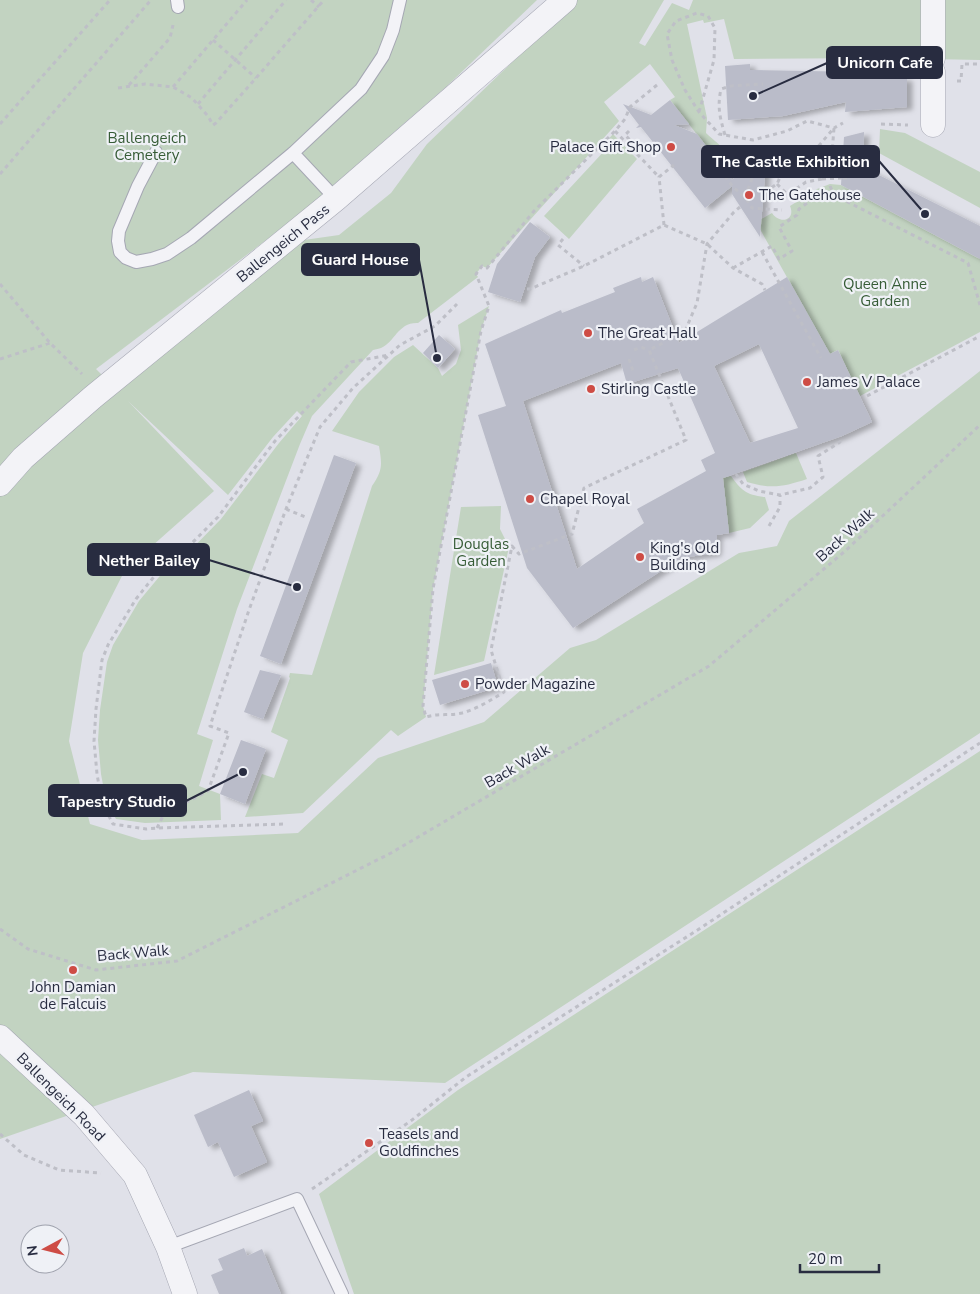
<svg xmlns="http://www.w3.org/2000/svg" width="980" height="1294" viewBox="0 0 980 1294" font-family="'Nunito Sans',sans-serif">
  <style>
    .green { fill: #c2d3c1 }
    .building { fill: #babcc9; fill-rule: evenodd; filter: url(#shadow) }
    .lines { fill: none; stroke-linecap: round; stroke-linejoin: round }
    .service-casing { stroke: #a5a7b3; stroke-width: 14 }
    .minor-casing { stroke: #a5a7b3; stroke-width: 25 }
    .path { stroke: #bebfc7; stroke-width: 3; stroke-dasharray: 4 4; stroke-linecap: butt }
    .service { stroke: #f3f3f7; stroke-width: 12 }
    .minor { stroke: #f3f3f7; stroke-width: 24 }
    .path-bridge { stroke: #bebfc7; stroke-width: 3; stroke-dasharray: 4 4; stroke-linecap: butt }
    .poi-dot { fill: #ce4c45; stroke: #eff1f6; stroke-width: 2 }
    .labels { text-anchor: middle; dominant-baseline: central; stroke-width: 4.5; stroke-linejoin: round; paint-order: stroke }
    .park-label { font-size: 15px; fill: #365c36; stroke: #eff1f6 }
    .poi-label { font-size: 15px; fill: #282c40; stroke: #eff1f6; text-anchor: start }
    .street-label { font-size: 15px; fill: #282c40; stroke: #eff1f6 }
    .leader { fill: none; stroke: #282c40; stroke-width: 2 }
    .callout-dot { fill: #282c40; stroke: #eff1f6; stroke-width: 2 }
    .callout { fill: #282c40; stroke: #282c40; stroke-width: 2 }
    .callout-label { font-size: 16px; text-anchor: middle; font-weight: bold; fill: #fff }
  </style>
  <defs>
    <filter id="shadow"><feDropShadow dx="5.5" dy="3" stdDeviation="2.5" flood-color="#0004"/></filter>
  </defs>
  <rect width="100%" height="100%" fill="#e0e1e9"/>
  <!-- green -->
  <path class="green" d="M 0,0 L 537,0 L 447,86 L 298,216 L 96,369 L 117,390 L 304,240 L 339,235 L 391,193 L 427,144 L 577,0 L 664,0 L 639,43 L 645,46 L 672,3 L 689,10 L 693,0 L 980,0 L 980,60 L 881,58 L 734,59 L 724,19 L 704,23 L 703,20 L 687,24 L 707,118 L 706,133 C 716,143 739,156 724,169 L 670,100 L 675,97 L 650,64 L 604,102 L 619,121 L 487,268 L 482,266 L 476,274 L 478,277 L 418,323 C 398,322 395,342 381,348 C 379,349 376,349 373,350 L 312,416 L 300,444 L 237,609 L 197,734 L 213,740 L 199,786 L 220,794 L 221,820 L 145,823 L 116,819 L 106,801 L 101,774 L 98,740 L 100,710 L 107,662 L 113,645 L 139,601 L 174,559 L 178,563 L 221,519 L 279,443 L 302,416 L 297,411 L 273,437 L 228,495 L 128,401 L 214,491 L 125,570 L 83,653 L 69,741 L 90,824 L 142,840 L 298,833 L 378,758 L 484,722 L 570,648 L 596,640 L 739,553 L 777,546 L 789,521 L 980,371 L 980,733 L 445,1083 L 193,1072 L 0,1139 Z
    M 880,129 L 905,133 L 980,172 L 980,208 L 879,153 Z
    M 613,134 L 637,159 L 569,239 L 544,216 L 607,148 L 604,144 Z
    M 830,184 L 841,185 L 978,258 L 980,255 L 980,332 L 860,396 L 838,350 L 830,354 L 756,222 L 772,213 C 780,225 796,220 790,206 L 817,189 Z
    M 489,306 L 481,331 L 433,589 L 423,706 L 426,717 L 398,736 L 391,730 L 303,813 L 245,817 L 262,774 L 274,778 L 288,740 L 271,732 L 290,678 L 289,677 L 290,673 L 312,675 L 372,486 C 383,470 382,465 379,446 L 332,431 L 359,392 L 394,357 L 413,345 L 438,368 L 442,376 L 456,364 L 461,350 L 458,325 Z
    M 796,453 L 807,479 C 783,487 771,489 747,482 L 743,472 Z
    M 731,476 C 741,490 746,495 765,497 L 769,510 L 750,528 L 729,533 L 723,478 Z
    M 501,506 L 500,529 L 509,547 L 484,661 L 434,675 L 461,507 Z
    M 980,751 L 980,1294 L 354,1294 L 319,1194 L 458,1090 Z"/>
  <!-- building -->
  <path class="building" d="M 877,58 L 893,78 L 907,78 L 907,107 L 845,112 L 846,102 L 783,116 L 728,120 L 725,66 L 750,64 L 750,70 L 863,72 Z
    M 670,100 L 689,124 L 674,125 L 697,134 L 732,180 L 753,157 L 766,162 L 760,237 L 732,194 L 732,186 L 705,208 L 641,127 L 636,128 L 639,125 L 623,104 L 651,115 Z
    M 864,132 L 863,167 L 980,226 L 980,259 L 841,185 L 844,137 Z
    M 530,222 L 550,237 L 535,257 L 520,302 L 488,292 L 497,264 Z
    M 641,277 L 642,282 L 653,277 L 679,343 L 787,277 L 830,354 L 838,350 L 872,422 L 842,436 L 723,478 L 729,533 L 717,535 L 716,553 L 681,558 L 573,628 L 527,568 L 478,415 L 506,406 L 485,344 L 561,310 L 562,313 L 615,292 L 613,288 ZM 759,344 L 798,428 L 750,443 L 714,366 ZM 621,363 L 627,384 L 678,368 L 715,453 L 701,460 L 706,471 L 637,509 L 644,523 L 577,569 L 523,401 Z
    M 439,335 L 455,349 L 438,368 L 423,353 Z
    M 334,455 L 356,463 L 281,664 L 260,656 Z
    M 491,663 L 498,687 L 440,705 L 432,680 Z
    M 260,670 L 281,675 L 263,719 L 244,712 Z
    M 241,740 L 266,749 L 245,804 L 220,794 Z
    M 249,1090 L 263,1121 L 251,1126 L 267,1162 L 234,1177 L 218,1142 L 208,1147 L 194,1115 Z
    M 244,1248 L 247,1256 L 262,1249 L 281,1294 L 219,1294 L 211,1275 L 223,1270 L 218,1259 Z"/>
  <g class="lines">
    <defs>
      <path id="service" d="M 177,0 L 178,7
        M 156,152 L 138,186 L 119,231 L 118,241 L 120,252 L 126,258 L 136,262 L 152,259 L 167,254 L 191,238 L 293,153 L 361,89 L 383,56 L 393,30 L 400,0
        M 293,153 L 336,199
        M 168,1247 L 297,1199 L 342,1294"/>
      <path id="minor" d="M 933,0 L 933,58
        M 933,125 L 933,72
        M 0,484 L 23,458 L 93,397 L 336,199 L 565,0
        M 0,1037 L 84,1115 L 135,1175 L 168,1247 L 185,1294"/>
    </defs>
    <!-- service casing -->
    <use href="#service" class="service-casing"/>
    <!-- minor casing -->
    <use href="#minor" class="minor-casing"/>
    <!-- path -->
    <path class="path" d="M 311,0 L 319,7
      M 213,40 L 256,78
      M 957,81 L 961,81 L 962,64 L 980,64
      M 129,85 L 170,38 L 173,25
      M 657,85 L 630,107 L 625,119 L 615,131 L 534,211 L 487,268 L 482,266 L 476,274 L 489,306 L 481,331 L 433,589 L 423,706 L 426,717 C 438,713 450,716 462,713 C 477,709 491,700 504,692 L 491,650 L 512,546 L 519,554 L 572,534 L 584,488 L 686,440 L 649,350 L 665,342
      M 173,87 L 247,0
      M 118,88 L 145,84 L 173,87 L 192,98 L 208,116 L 213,125 L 216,123 L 256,78 L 324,0
      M 198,104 L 286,0
      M 699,112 L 714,60 L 715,28 L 708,16 L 697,13 L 676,21 L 667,34 L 672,60 L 685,90 L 699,112 L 719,134 L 753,140 L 787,131 L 807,121 L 834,128 L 843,123
      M 0,124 L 110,0
      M 881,124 L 908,125
      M 615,131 L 659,177
      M 629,131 L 625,135 L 635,145 L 639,153
      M 725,135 C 720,118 717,107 721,89 L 731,86 L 763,84
      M 701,144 L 733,187 L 745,197 L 752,208 L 782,210
      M 0,174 L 151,0
      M 843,178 L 849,178 L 851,175
      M 777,184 L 786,193 L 793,191 L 806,182 L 822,179
      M 830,186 L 834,195 L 968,263 L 980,305
      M 765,192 L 777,184 L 781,175 L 788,168 L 816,149 L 834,128 L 831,166
      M 745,197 L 756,168
      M 664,225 L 659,177 L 674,165
      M 563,239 L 558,245 L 584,266
      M 762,252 L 821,358
      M 733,268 L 772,246 L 779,259 L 792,251 L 779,227 L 797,215 L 799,209 L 823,191 L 833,195
      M 0,284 L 50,343 L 82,374
      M 527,289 L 530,289 L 584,266 L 664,225 L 707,244 L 733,268 L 762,284 L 765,290
      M 679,336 L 685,331 L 697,303 L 707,244 L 734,212 L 740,207
      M 634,350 L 641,347 L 649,350
      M 0,359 L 50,343
      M 629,359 L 633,371
      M 867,396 L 980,336
      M 736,474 L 743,484 L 759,491 L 780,495 L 810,488 L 823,477 L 818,456 L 840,442 L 837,438
      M 286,509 L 308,518
      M 769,526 L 780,507 L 780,495
      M 283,824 L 157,828 L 146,829 L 113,824 L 102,803 L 97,774 L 94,741 L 96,709 L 102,660 L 108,645 L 136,599 L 173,553 L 177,558 L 218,517 L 275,441 L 351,362 L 389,355
      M 157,828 L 164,814 L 208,791 L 229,733 L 210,726 L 249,610 L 286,509 L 320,427 L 353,388 L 400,345 L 435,326 L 457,304
      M 0,929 L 28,949 L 96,970 L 177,961 L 391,853 L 709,666 L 844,552 L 980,425
      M 0,1134 L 24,1155 L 59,1170 L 101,1173
      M 312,1189 L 412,1120 L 466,1077 L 696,931 L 980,743"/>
    <!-- service -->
    <use href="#service" class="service"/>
    <!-- minor -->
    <use href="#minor" class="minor"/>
    <!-- path-bridge -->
    <path class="path-bridge" d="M 822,179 L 843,178"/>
  </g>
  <!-- markers -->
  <g class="poi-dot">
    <circle cx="671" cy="147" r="5"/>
    <circle cx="749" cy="195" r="5"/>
    <circle cx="588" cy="333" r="5"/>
    <circle cx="807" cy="382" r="5"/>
    <circle cx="591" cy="389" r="5"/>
    <circle cx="530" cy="499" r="5"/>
    <circle cx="640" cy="557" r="5"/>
    <circle cx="465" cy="684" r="5"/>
    <circle cx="73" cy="970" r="5"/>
    <circle cx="369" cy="1143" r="5"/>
  </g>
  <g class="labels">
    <!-- park labels -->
    <g class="park-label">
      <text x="147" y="138">Ballengeich<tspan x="147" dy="17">Cemetery</tspan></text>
      <text x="885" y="284">Queen Anne<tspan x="885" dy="17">Garden</tspan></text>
      <text x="481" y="544">Douglas<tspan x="481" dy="17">Garden</tspan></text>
    </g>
    <!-- poi labels -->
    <g class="poi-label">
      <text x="661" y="147" text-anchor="end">Palace Gift Shop</text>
      <text x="759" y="195">The Gatehouse</text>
      <text x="598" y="333">The Great Hall</text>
      <text x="817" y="382">James V Palace</text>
      <text x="601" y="389">Stirling Castle</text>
      <text x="540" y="499">Chapel Royal</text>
      <text x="650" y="548">King's Old<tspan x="650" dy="17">Building</tspan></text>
      <text x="475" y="684">Powder Magazine</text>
      <text x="73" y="987" text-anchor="middle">John Damian<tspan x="73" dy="17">de Falcuis</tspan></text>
      <text x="379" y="1134">Teasels and<tspan x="379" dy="17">Goldfinches</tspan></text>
    </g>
    <!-- street labels -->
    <g class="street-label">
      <text transform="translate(283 243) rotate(-39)">Ballengeich Pass</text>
      <text transform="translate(845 535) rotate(-42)">Back Walk</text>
      <text transform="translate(517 766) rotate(-30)">Back Walk</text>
      <text transform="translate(133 953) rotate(-5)">Back Walk</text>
      <text transform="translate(61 1097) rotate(45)">Ballengeich Road</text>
    </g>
  </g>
  <!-- callouts -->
  <path class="leader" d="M753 96L827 63M925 214L879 161M437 358L419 260M297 587L209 560M243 772L186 801"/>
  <g class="callout-dot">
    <circle cx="753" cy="96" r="5"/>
    <circle cx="925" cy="214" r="5"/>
    <circle cx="437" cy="358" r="5"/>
    <circle cx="297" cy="587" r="5"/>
    <circle cx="243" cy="772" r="5"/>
  </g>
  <g class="callout">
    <rect x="827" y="47" width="115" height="31" rx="5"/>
    <rect x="702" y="146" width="177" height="31" rx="5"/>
    <rect x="302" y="244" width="117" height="31" rx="5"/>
    <rect x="88" y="544" width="121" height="31" rx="5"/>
    <rect x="49" y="785" width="137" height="31" rx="5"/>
  </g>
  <g class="callout-label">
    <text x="885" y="68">Unicorn Cafe</text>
    <text x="791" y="167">The Castle Exhibition</text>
    <text x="360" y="265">Guard House</text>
    <text x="149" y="566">Nether Bailey</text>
    <text x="117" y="807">Tapestry Studio</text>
  </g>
  <!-- north arrow -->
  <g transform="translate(45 1249) rotate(263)"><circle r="24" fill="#eff1f6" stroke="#9fa2ad"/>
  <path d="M0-4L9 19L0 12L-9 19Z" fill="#ce4c45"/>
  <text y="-8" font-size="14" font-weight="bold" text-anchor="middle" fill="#282c40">N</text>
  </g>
  <!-- scale -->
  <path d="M800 1264v8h79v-8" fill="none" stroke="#282c40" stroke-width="2.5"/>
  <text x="808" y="1264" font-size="15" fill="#282c40" stroke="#eff1f6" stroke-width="4" paint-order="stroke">20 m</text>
</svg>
